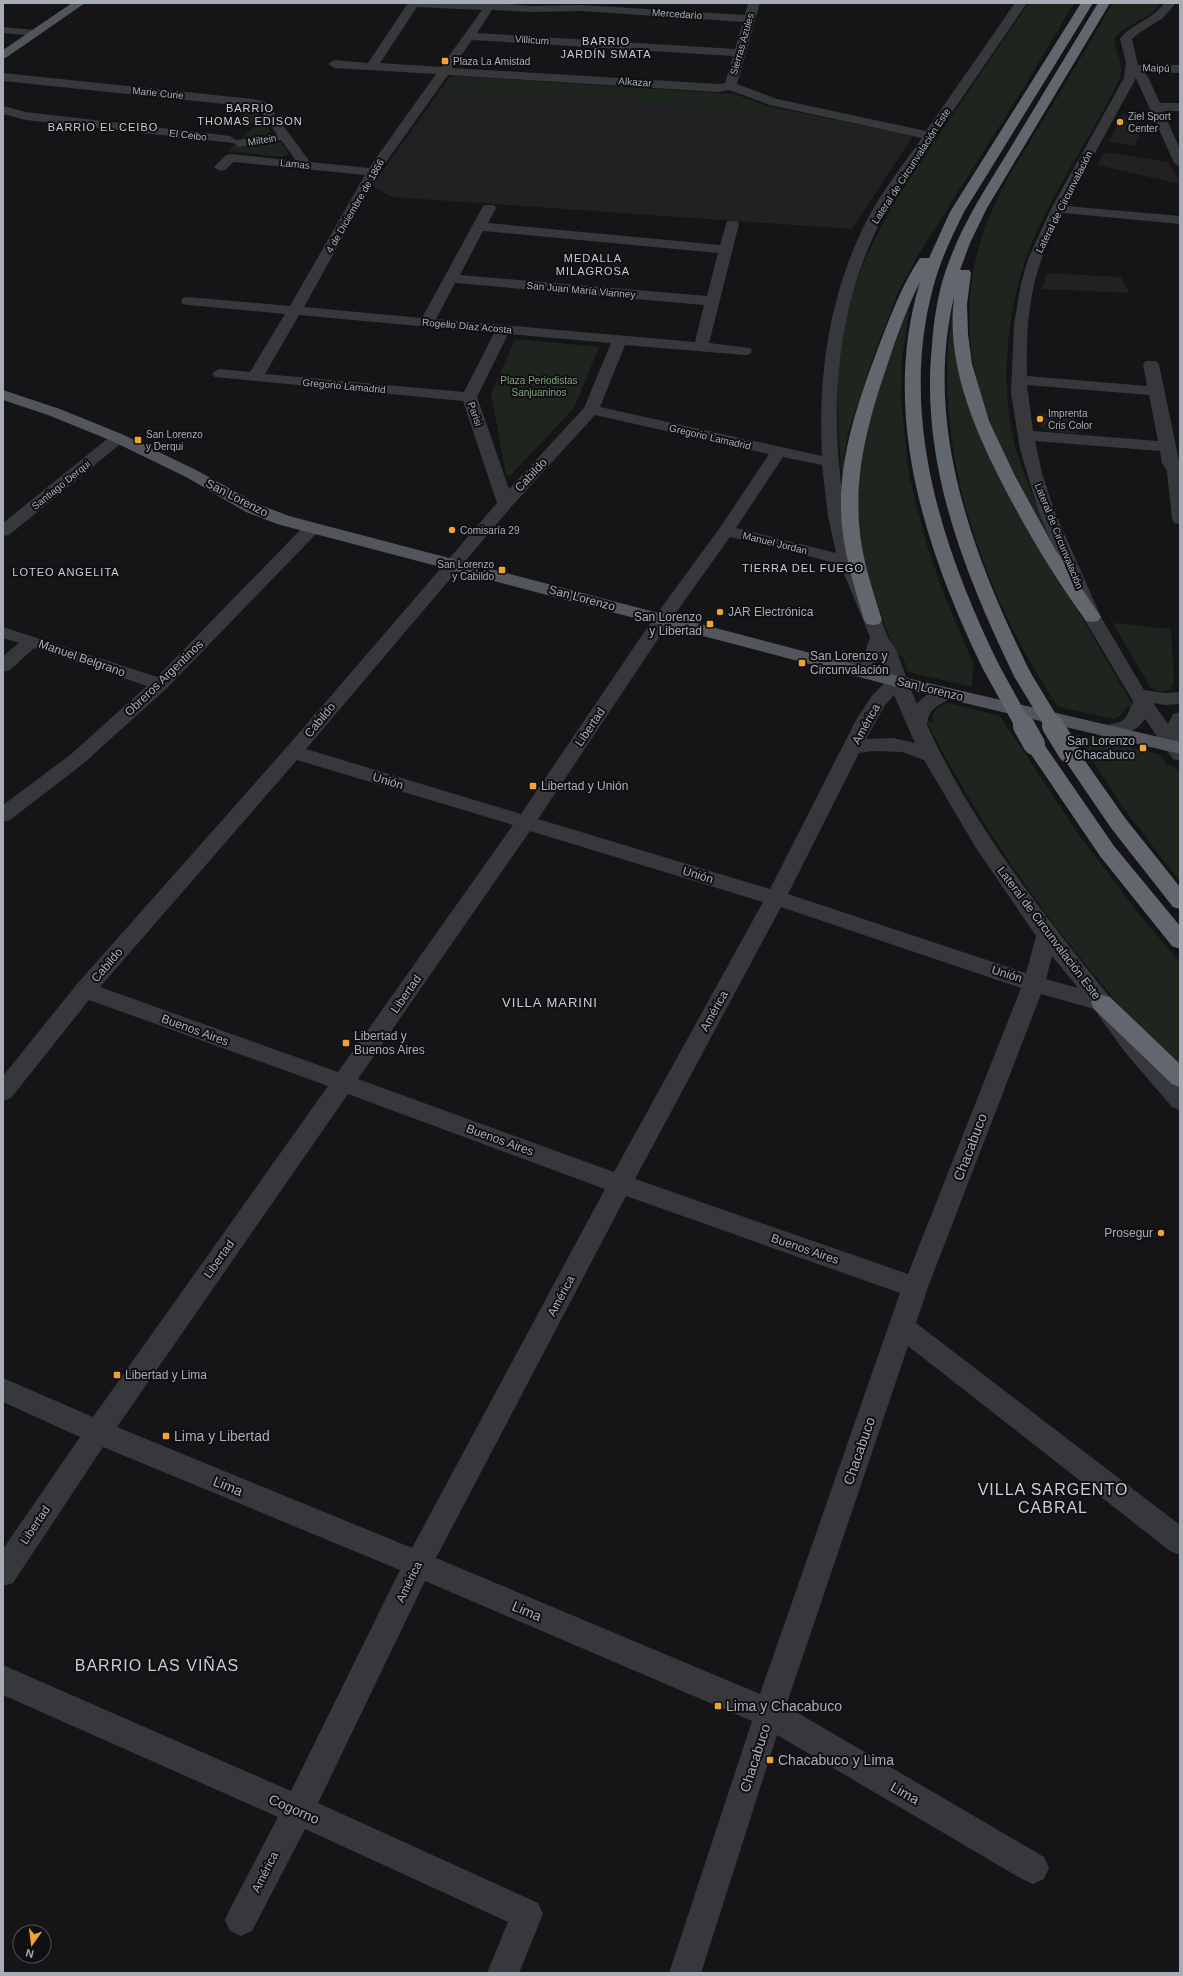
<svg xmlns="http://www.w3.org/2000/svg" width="1183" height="1976" viewBox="0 0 1183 1976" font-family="Helvetica,sans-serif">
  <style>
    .built { fill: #212124 }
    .green { fill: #1d251e }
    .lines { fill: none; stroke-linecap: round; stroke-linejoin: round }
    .minor { fill: #36383c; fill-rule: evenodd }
    .major { fill: #52555b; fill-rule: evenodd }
    .highway { fill: #62666d; fill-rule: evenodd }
    .highway-bridge-far1 { stroke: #62666d; stroke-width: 16 }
    .highway-bridge { stroke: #62666d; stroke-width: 22 }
    .poi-dot { fill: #efa335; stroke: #101012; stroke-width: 1.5 }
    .labels { text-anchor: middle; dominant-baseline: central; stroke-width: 4; stroke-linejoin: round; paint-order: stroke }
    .far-street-label { font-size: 10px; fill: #a7adb7; stroke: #101012 }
    .far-poi-label { font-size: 10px; fill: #a7adb7; stroke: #101012; text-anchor: start }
    .far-park-label { font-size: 10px; fill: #7fa27e; stroke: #101012 }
    .far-neighbourhood-label { font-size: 11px; letter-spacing: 1px; fill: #c8ccd3; stroke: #101012 }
    .street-label { font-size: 12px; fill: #a7adb7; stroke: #101012 }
    .poi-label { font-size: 12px; fill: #a7adb7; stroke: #101012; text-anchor: start }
    .neighbourhood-label { font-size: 13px; letter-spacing: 1px; fill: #c8ccd3; stroke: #101012 }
    .near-street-label { font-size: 14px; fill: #a7adb7; stroke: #101012 }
    .near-poi-label { font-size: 14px; fill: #a7adb7; stroke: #101012; text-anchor: start }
    .near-neighbourhood-label { font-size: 16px; letter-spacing: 1px; fill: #c8ccd3; stroke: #101012 }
  </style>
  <rect width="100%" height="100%" fill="#151517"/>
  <!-- built -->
  <path class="built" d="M 441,89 L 777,112 L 911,139 L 852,229 L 392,197 L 375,188 L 373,184 Z
    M 1123,114 L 1142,117 L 1132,132 L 1140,134 L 1134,146 L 1109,142 Z
    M 1104,152 L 1168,162 L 1180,181 L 1180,184 L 1097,165 Z
    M 1047,273 L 1121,277 L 1129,293 L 1042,289 Z
    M 1037,413 L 1077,416 L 1079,434 L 1048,431 L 1039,426 Z"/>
  <!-- green -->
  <path class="green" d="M 1029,3 L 1074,3 L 1028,81 L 917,257 L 898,292 L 874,355 L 848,433 L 844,458 L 843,495 C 840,443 833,390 842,338 C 857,255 894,201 940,133 C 970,90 999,46 1029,3 Z
    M 1113,3 L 1161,3 C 1150,20 1129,22 1115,37 C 1112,47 1125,60 1120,77 C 1101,120 1074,158 1053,199 C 1042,221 1029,245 1023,268 C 1005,327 1000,397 1018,456 C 1031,496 1049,533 1066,570 C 1040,522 1007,472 988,420 C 963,346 961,278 994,206 C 1006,179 1023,153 1039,127 C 1064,86 1089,44 1113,3 Z
    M 456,76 L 735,94 L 767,106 L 913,136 L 911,139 L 777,112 L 441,89 L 449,78 Z
    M 250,107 L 255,110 L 271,131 L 267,135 L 241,138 L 257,124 L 237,121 Z
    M 273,140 L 281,142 L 289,154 L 282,157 L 227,151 L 234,145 L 241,146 Z
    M 954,302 L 957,350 L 1040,545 L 1133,706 L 1133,708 L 1127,707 L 1120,716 L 1114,719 L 1058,707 C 982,594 927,438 954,302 Z
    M 907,310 L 909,311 L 902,360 L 901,397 L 909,475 L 927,546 L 945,597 L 973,663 L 972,687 L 908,672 L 903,657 L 896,655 L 873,592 L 860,550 L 856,518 L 863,433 Z
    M 515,339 L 599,347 L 574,408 L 509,477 L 506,475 L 491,394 Z
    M 1113,623 L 1171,629 L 1174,680 L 1171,689 L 1160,692 L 1150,687 Z
    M 948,703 L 1000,716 L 1082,839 L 1139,914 L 1180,962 L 1180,1071 C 1081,968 992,851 928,724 L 927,721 L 932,722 C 932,711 938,706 948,703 Z
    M 1075,734 L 1159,754 L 1168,765 L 1175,767 L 1180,773 L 1180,882 L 1122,806 Z"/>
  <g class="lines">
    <!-- minor -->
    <path class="minor" d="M 408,3 L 498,3 L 531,6 L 581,5 L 745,15 L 748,3 L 760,3 L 737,84 L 777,99 L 926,131 L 1015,3 L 1027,3 L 894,197 C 842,283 829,384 841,483 C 844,506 846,529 853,551 C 858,571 868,590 877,609 C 881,617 883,626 887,635 C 889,640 893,645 896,650 C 903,668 909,686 917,704 C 925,694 939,686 952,689 L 954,693 C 945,707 929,702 927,725 C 972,824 1041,911 1108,995 C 1120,1010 1129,1025 1140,1039 C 1153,1055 1167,1070 1180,1085 L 1180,1110 L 1172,1107 L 1124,1051 L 1094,1009 L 1041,994 L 928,1287 L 916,1323 L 1180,1525 L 1180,1555 L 1170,1551 L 908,1346 L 786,1706 L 1044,1857 L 1049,1868 L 1044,1879 L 1033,1884 L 1022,1879 L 777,1735 L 701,1973 L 669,1973 L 752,1721 L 425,1581 L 318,1803 L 538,1903 L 543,1914 L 519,1973 L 487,1973 L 508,1922 L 305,1829 L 252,1931 L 241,1936 L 230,1931 L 225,1920 L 230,1909 L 278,1817 L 3,1695 L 3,1665 L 291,1791 L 400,1570 L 103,1447 L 13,1583 L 3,1586 L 3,1549 L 80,1437 L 3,1402 L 3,1378 L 93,1417 L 328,1086 L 89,1000 L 11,1098 L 3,1101 L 3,1076 L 77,984 L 286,748 L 497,503 L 463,401 L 215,377 L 212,374 L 215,371 L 220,369 L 250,372 L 285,314 L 188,305 L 183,304 L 181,301 L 183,298 L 188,297 L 290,306 L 365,175 L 234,162 L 225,170 L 220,171 L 214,167 L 226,155 L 231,154 L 296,161 L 281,140 L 239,147 L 233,143 L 26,120 L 3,114 L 3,106 L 26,112 L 230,136 L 236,140 L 277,134 L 258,108 L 253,107 L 3,81 L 3,73 L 253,99 L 266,102 L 310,162 L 369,168 L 436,74 L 334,68 L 328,64 L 334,60 L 368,63 ZM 417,7 L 482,10 L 441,67 L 380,63 ZM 492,10 L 531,12 L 581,11 L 743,22 L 735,49 L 477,33 ZM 472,40 L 733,56 L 725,83 L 718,84 L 452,68 ZM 448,75 L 718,92 L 729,90 L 770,105 L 922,138 C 903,165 881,192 866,222 C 829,295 818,375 822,456 L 600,407 L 625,345 L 745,355 L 750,354 L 752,351 L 750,348 L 709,343 L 739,224 L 737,221 L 727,221 L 720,245 L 488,223 L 496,208 L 494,205 L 484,205 L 482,208 L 422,318 L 304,307 L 379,172 ZM 483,231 L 718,253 L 707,296 L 460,275 ZM 455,283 L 704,305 L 695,342 L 436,319 ZM 299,315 L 494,333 L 464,392 L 265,374 ZM 508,334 L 611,343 L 584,408 L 509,489 L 477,397 ZM 595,415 L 769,454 L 719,529 L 653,619 L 521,814 L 306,749 L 511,507 ZM 783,457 L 822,465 L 828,516 L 836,553 L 736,528 ZM 730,537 L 840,564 L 870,637 L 865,652 L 861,656 L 837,663 L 835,667 L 837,671 C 851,674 872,670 880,658 L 887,680 L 871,697 L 856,720 L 770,889 L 538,819 L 670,621 ZM 894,695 L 915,743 L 893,738 L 866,739 L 885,705 ZM 873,751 L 902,752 L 924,760 L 976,848 L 1036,936 L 1026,973 L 788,894 L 859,753 ZM 297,760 L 513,825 L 338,1072 L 100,987 ZM 530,831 L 763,902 L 614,1172 L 358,1079 ZM 781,907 L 1021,988 L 908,1274 L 635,1179 ZM 1052,956 L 1078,988 L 1046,979 ZM 348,1094 L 605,1189 L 412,1548 L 117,1427 ZM 626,1196 L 900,1293 L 760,1694 L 436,1558 Z
      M 1164,3 L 1176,3 L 1163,18 L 1139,33 L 1132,39 L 1138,65 L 1180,65 L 1180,73 L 1144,72 L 1148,77 L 1160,103 L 1180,103 L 1180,111 L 1163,111 L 1180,149 L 1180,167 L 1174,163 L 1136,78 L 1066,206 L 1180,216 L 1180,224 L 1063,213 C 1056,228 1048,243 1042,258 C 1028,295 1026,337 1027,376 L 1147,386 L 1143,364 L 1146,361 L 1156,361 L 1159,364 L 1180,466 L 1180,524 L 1174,523 L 1172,519 L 1167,471 L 1162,463 L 1160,451 L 1035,441 L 1042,473 L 1054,510 L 1101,617 L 1144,690 L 1165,693 L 1180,692 L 1180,704 L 1165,705 L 1153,703 L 1168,724 L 1173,714 L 1180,712 L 1180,761 L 1173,759 L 1145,719 C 1135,734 1115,740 1098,735 L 1095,731 L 1098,727 C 1121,721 1124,727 1133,701 L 1083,617 L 1038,510 L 1020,449 L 1011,393 L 1014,324 L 1021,284 L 1028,259 L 1051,209 L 1124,78 L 1126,62 L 1120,39 C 1132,23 1153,20 1164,3 ZM 1027,385 L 1149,395 L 1158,441 L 1033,431 Z
      M 3,27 L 35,30 L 41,33 L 35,36 L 3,33 Z
      M 118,433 L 124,435 L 126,438 L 124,441 L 9,535 L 3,536 L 3,523 L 112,435 Z
      M 312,523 L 318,524 L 320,528 L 318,532 L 167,688 L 84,763 L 10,820 L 3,822 L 3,805 L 70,755 L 147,686 L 34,648 L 10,670 L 3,672 L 3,656 L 19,643 L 3,638 L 3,627 L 157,677 L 306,524 Z"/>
    <!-- major -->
    <path class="major" d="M 72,3 L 85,3 L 7,57 L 3,59 L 3,50 Z
      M 3,390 L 60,409 L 124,435 L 198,471 L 258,504 L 289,516 L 898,676 L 1180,742 L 1180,754 L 897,687 L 277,524 L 246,512 L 186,477 L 112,441 L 48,415 L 3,400 Z"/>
    <!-- highway -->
    <path class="highway" d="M 1081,3 L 1093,3 L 964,212 C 952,236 940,261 933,288 C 898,418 943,551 1000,667 L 998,671 L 991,673 L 984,671 L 982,667 C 925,549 880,413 920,282 C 907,308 897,336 888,363 C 870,415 855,467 859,523 C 861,556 872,588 882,620 L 879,624 L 873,625 L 867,624 L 864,620 C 855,589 845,558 842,526 C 836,466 856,407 877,351 C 889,320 901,286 920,258 L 929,258 L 950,212 Z
      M 1098,3 L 1110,3 L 987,208 L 970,243 L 960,270 L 969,270 L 971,273 L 967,304 L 968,334 L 972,364 L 989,421 L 1015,476 L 1055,549 L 1101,617 L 1098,621 L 1092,622 L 1086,621 C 1058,582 1034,543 1012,502 C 979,440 945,369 954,297 C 923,429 974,557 1031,674 L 1029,678 L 1022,680 L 1015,678 L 1013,674 C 963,570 920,462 932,345 C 934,316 939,286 950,259 C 965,219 989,183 1011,147 C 1040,99 1069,51 1098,3 Z
      M 1034,738 L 1041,740 L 1114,846 L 1180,926 L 1180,949 L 1172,946 L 1100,856 L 1024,744 L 1027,740 Z
      M 1069,746 L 1076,748 L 1125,818 L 1180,887 L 1180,909 L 1173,907 L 1111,828 L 1062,756 L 1059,752 L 1062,748 Z
      M 1102,995 L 1110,997 L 1180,1064 L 1180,1087 L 1172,1084 L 1094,1009 L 1091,1003 L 1094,997 Z"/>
    <!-- highway-bridge-far1 -->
    <path class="highway-bridge-far1" d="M 991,667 L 1024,727
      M 1022,674 L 1054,727"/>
    <!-- highway-bridge -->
    <path class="highway-bridge" d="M 1024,726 L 1034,744
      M 1053,726 L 1069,752"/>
  </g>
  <!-- markers -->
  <g class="poi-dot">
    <rect x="441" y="57" width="8" height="8" rx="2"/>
    <circle cx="1120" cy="122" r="4"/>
    <circle cx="1040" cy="419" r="4"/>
    <rect x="134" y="436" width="8" height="8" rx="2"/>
    <circle cx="452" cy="530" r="4"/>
    <rect x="498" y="566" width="8" height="8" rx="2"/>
    <circle cx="720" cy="612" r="4"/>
    <rect x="706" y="620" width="8" height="8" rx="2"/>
    <rect x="798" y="659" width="8" height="8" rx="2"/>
    <rect x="1139" y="744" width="8" height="8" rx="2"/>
    <rect x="529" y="782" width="8" height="8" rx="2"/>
    <rect x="342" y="1039" width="8" height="8" rx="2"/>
    <circle cx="1161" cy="1233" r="4"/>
    <rect x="113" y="1371" width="8" height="8" rx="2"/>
    <rect x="162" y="1432" width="8" height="8" rx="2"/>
    <rect x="714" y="1702" width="8" height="8" rx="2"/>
    <rect x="766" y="1756" width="8" height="8" rx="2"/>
  </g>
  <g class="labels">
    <!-- far-street labels -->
    <g class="far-street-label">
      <text transform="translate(677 14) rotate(4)">Mercedario</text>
      <text transform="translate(532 40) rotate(4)">Villicum</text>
      <text transform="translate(742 44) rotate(-74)">Sierras Azules</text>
      <text transform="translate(1156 68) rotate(2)">Maipú</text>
      <text transform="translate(635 82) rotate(4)">Alkazar</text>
      <text transform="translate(158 93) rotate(6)">Marie Curie</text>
      <text transform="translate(188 135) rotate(7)">El Ceibo</text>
      <text transform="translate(262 140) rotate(-9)">Miltein</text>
      <text transform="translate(295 164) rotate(6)">Lamas</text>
      <text transform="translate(911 166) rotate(-57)">Lateral de Circunvalación Este</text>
      <text transform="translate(1064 202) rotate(-63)">Lateral de Circunvalación</text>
      <text transform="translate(355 206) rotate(-60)">4 de Diciembre de 1866</text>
      <text transform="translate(581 290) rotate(5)">San Juan María Vianney</text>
      <text transform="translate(467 326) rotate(5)">Rogelio Díaz Acosta</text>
      <text transform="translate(344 386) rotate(5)">Gregorio Lamadrid</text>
      <text transform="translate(475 414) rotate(71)">Parisi</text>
      <text transform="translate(710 437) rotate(13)">Gregorio Lamadrid</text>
      <text transform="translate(61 485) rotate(-39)">Santiago Derqui</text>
      <text transform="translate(1059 536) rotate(68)">Lateral de Circunvalación</text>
      <text transform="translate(775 543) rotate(14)">Manuel Jordan</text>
    </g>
    <!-- far-poi labels -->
    <g class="far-poi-label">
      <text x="453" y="61">Plaza La Amistad</text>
      <text x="1128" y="116">Ziel Sport<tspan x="1128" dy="12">Center</tspan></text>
      <text x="1048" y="413">Imprenta<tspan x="1048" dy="12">Cris Color</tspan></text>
      <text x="146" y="434">San Lorenzo<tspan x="146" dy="12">y Derqui</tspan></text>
      <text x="460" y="530">Comisaría 29</text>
      <text x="494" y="564" text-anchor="end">San Lorenzo<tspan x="494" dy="12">y Cabildo</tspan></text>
    </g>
    <!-- far-park labels -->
    <g class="far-park-label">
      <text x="539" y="380">Plaza Periodistas<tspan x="539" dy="12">Sanjuaninos</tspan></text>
    </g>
    <!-- far-neighbourhood labels -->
    <g class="far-neighbourhood-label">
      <text x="606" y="41">BARRIO<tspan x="606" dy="13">JARDÍN SMATA</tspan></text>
      <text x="250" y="108">BARRIO<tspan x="250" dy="13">THOMAS EDISON</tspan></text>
      <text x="103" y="127">BARRIO EL CEIBO</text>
      <text x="593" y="258">MEDALLA<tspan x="593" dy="13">MILAGROSA</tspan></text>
      <text x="803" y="568">TIERRA DEL FUEGO</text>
      <text x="66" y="572">LOTEO ANGELITA</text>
    </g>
    <!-- street labels -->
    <g class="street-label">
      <text transform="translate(531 475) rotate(-47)">Cabildo</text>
      <text transform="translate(237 498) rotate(27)">San Lorenzo</text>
      <text transform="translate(582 598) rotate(15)">San Lorenzo</text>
      <text transform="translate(82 658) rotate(19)">Manuel Belgrano</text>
      <text transform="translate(164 678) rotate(-44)">Obreros Argentinos</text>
      <text transform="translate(930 689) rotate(14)">San Lorenzo</text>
      <text transform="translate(320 720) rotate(-50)">Cabildo</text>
      <text transform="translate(866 724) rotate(-61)">América</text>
      <text transform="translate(590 727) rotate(-56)">Libertad</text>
      <text transform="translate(388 781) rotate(17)">Unión</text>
      <text transform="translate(698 875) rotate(17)">Unión</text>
      <text transform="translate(1049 933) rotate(53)">Lateral de Circunvalación Este</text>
      <text transform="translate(107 965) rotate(-49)">Cabildo</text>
      <text transform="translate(1007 974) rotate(18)">Unión</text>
      <text transform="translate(406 994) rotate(-55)">Libertad</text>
      <text transform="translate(714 1011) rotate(-61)">América</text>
      <text transform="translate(195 1030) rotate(20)">Buenos Aires</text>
      <text transform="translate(500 1140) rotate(20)">Buenos Aires</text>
      <text transform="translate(805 1249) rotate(19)">Buenos Aires</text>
      <text transform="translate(219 1259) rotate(-55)">Libertad</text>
      <text transform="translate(561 1296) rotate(-62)">América</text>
      <text transform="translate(35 1525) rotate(-56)">Libertad</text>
      <text transform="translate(409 1582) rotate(-64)">América</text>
      <text transform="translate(265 1872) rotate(-63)">América</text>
    </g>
    <!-- poi labels -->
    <g class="poi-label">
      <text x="728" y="612">JAR Electrónica</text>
      <text x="702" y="617" text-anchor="end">San Lorenzo<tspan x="702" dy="14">y Libertad</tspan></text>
      <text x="810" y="656">San Lorenzo y<tspan x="810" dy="14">Circunvalación</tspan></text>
      <text x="1135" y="741" text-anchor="end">San Lorenzo<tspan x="1135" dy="14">y Chacabuco</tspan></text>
      <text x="541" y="786">Libertad y Unión</text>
      <text x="354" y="1036">Libertad y<tspan x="354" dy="14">Buenos Aires</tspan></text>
      <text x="1153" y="1233" text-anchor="end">Prosegur</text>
      <text x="125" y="1375">Libertad y Lima</text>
    </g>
    <!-- neighbourhood labels -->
    <g class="neighbourhood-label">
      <text x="550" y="1002">VILLA MARINI</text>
    </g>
    <!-- near-street labels -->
    <g class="near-street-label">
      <text transform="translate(970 1147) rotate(-69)">Chacabuco</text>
      <text transform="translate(859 1451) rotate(-71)">Chacabuco</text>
      <text transform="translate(228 1486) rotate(22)">Lima</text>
      <text transform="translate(527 1611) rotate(23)">Lima</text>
      <text transform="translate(755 1758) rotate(-72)">Chacabuco</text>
      <text transform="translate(905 1793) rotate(30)">Lima</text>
      <text transform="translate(294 1809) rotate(24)">Cogorno</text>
    </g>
    <!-- near-poi labels -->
    <g class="near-poi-label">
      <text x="174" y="1436">Lima y Libertad</text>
      <text x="726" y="1706">Lima y Chacabuco</text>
      <text x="778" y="1760">Chacabuco y Lima</text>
    </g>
    <!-- near-neighbourhood labels -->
    <g class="near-neighbourhood-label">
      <text x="1053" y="1489">VILLA SARGENTO<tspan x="1053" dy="18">CABRAL</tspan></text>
      <text x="157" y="1665">BARRIO LAS VIÑAS</text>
    </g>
  </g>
  <!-- border -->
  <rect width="1183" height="1976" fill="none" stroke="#a7adb7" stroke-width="8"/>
  <!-- north arrow -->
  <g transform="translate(32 1944) rotate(194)"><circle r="19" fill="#101012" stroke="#4c4f54"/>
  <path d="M0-3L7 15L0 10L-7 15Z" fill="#efa335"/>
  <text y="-6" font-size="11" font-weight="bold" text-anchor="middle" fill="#a7adb7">N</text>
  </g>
</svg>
